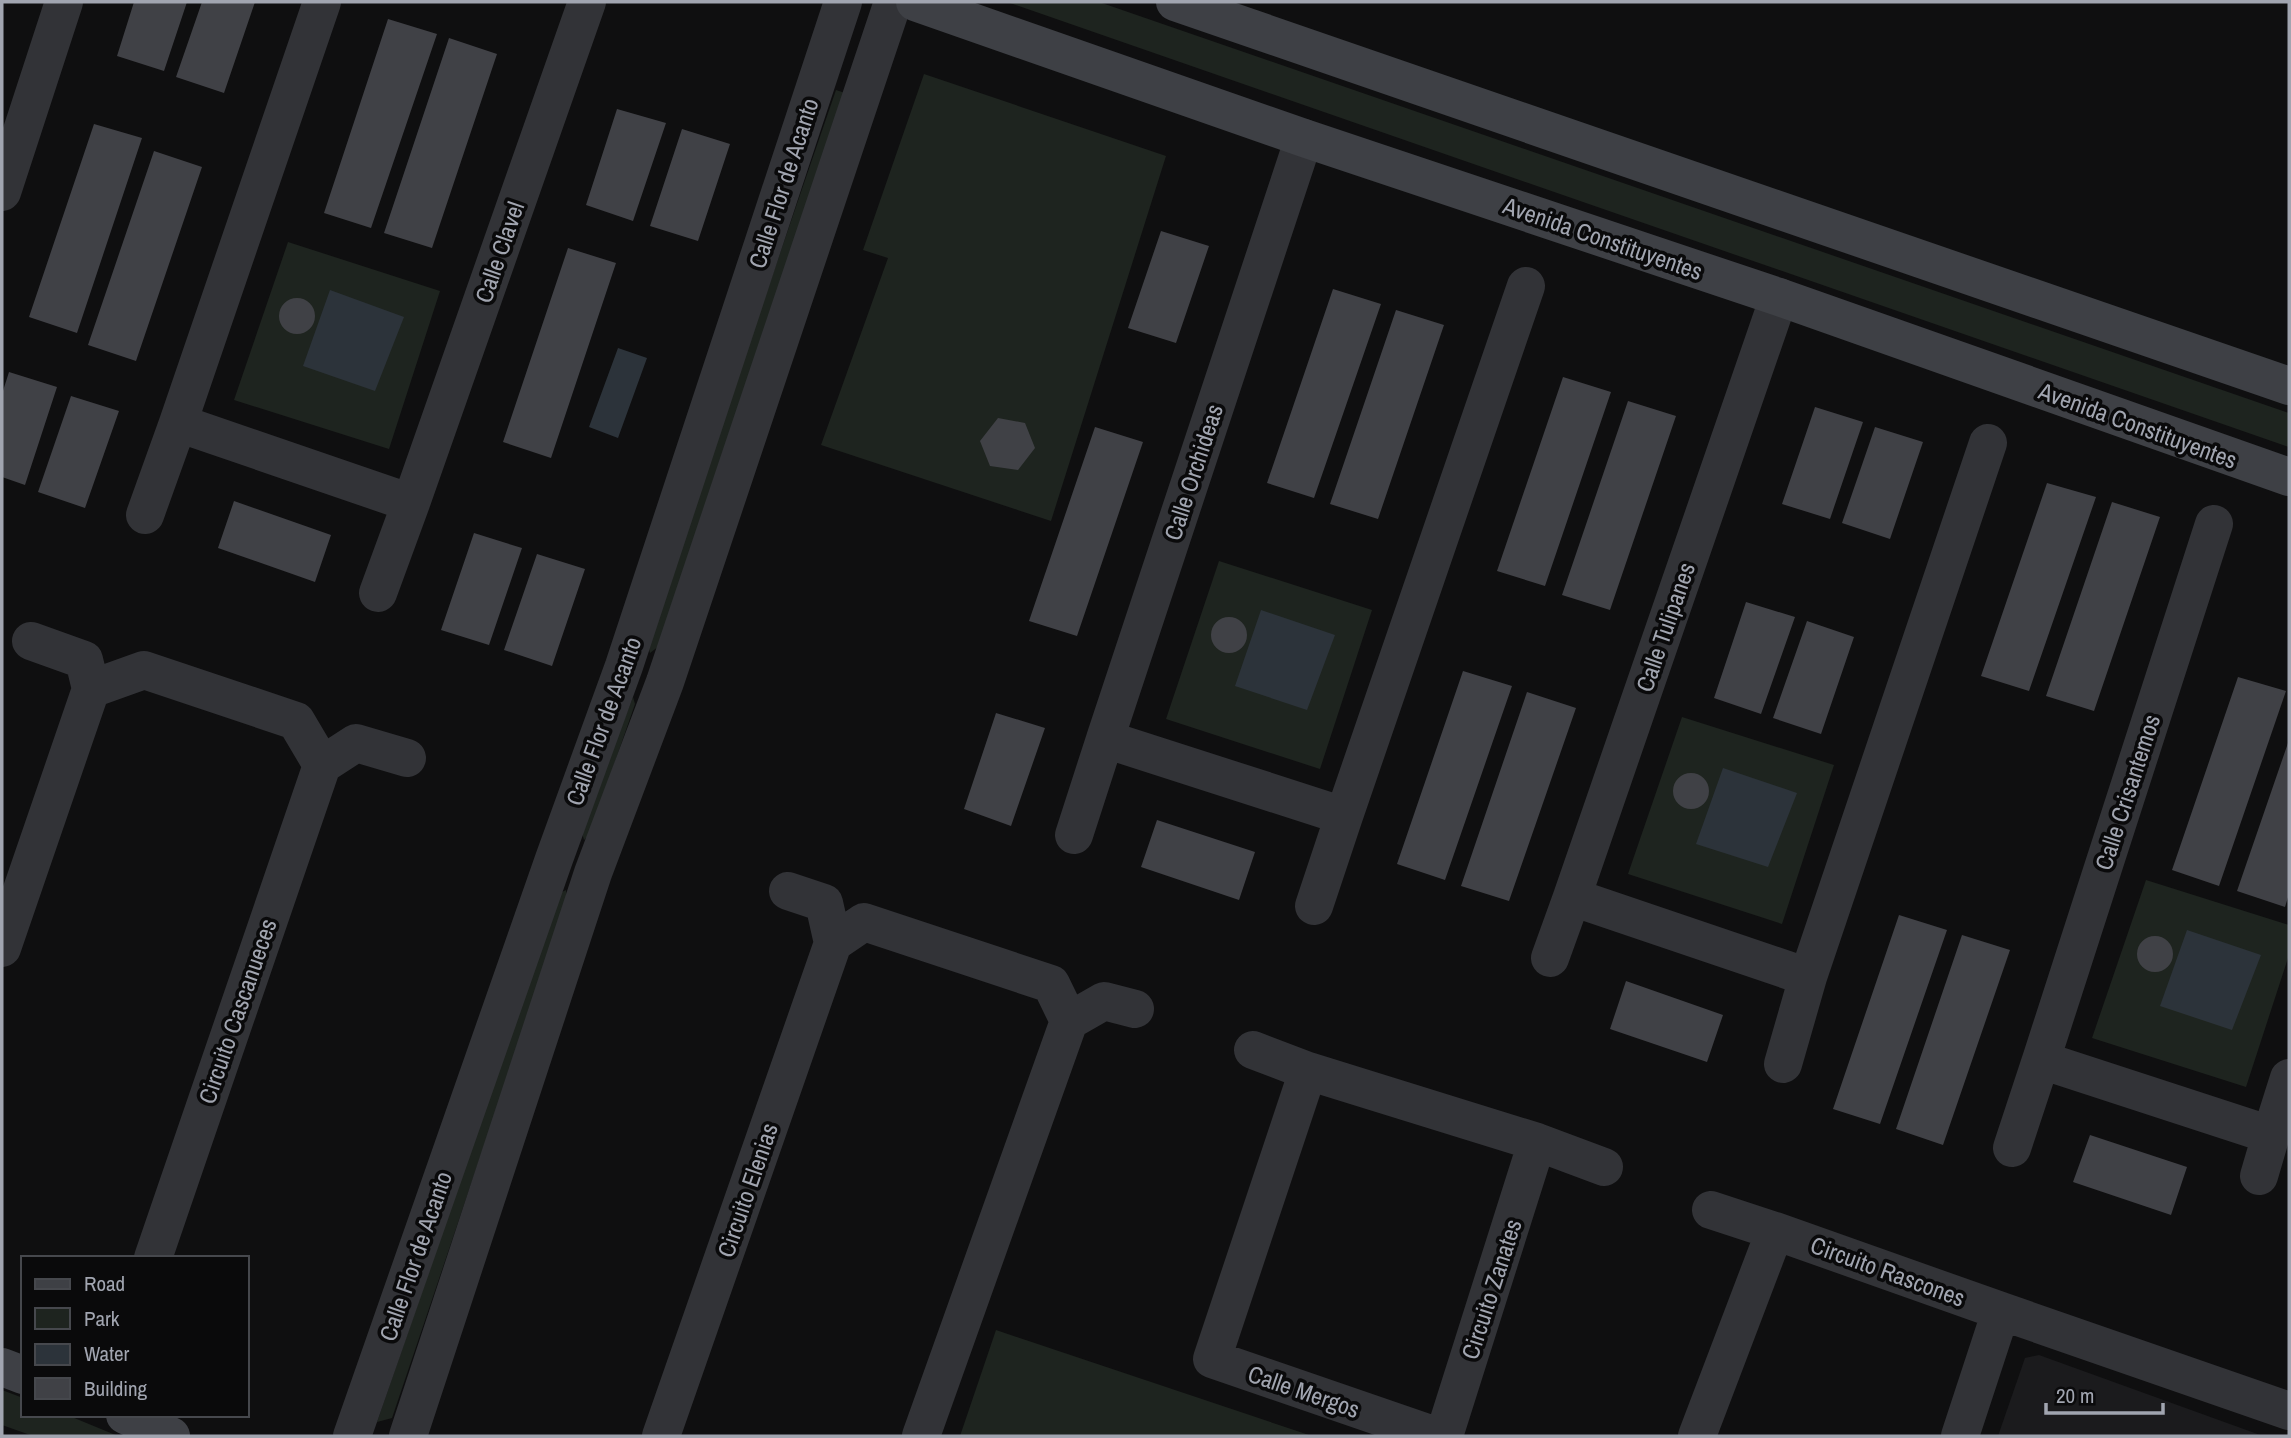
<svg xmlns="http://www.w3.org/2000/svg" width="2291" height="1438" viewBox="0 0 2291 1438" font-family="'Archivo Narrow',sans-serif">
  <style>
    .built { fill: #1b1b1d }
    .green { fill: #1e241f }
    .water { fill: #2c333a }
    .building { fill: #404146 }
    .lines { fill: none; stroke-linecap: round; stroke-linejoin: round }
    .street { stroke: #323337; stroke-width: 38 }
    .secondary { stroke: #3e4045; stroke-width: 38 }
    .labels { text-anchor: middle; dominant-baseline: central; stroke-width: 7; stroke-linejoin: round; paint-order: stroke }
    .street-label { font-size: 24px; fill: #a1a5b0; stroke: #0a0a0b }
  </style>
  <rect width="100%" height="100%" fill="#0f0f10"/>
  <!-- built -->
  <path class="built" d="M 2039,1355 L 2263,1436 L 1998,1436 L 2025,1358 Z"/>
  <!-- green -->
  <path class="green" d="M 1007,2 L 1099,2 L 2289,413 L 2289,447 Z
    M 924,74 L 1166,156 L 1051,521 L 821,445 L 888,258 L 863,250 Z
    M 836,90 L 845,93 L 659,646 L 650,653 L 647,641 Z
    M 288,242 L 440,291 L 389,449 L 234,400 Z
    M 1219,561 L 1372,610 L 1320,769 L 1166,719 Z
    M 633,697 L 635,704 L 590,834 L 584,840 L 581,829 Z
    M 1682,717 L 1834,765 L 1782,924 L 1628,874 Z
    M 2146,880 L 2289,925 L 2289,955 L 2246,1087 L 2092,1038 Z
    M 566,890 L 567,900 L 392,1418 L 377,1422 L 560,893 Z
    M 996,1330 L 1312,1436 L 960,1436 Z
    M 2,1390 L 23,1398 L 23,1415 L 67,1415 L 118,1436 L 33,1436 L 2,1425 Z"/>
  <!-- water -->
  <path class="water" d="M 330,290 L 404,317 L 375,391 L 303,366 Z
    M 618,348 L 647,358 L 618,438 L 589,427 Z
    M 1261,610 L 1335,635 L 1307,710 L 1235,686 Z
    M 1723,768 L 1797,793 L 1768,867 L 1696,844 Z
    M 2187,930 L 2261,955 L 2232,1030 L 2160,1006 Z"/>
  <!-- building -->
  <path class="building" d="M 134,2 L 187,2 L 164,71 L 117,56 Z
    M 202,2 L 255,2 L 224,93 L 176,77 Z
    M 388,19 L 437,34 L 371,228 L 324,213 Z
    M 449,38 L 497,54 L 432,248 L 384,233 Z
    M 617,109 L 666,123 L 633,221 L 586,205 Z
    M 94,124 L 142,138 L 77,333 L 29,317 Z
    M 682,129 L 730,144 L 698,241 L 650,226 Z
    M 154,151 L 202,167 L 136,361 L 88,345 Z
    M 1161,231 L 1209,246 L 1176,343 L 1128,328 Z
    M 568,248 L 616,263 L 551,458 L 503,442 Z
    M 1333,289 L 1381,304 L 1314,498 L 1267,483 Z
    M279 316a18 18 0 1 1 36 0a18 18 0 1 1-36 0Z
    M 1396,310 L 1444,325 L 1378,519 L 1330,504 Z
    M 9,372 L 57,387 L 25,485 L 2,477 L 2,394 Z
    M 1563,377 L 1611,392 L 1545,586 L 1497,571 Z
    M 71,396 L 119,411 L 85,508 L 38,492 Z
    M 1628,401 L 1676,416 L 1610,610 L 1562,595 Z
    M 1815,407 L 1863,422 L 1830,519 L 1782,504 Z
    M 998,418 L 1025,423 L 1035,448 L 1018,470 L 990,466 L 980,441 Z
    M 1095,427 L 1143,442 L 1077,636 L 1029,621 Z
    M 1875,427 L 1923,442 L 1890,539 L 1842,523 Z
    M 2047,483 L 2096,497 L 2029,691 L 1981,676 Z
    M 234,501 L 331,535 L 315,582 L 218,548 Z
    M 2112,502 L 2160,517 L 2094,711 L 2046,696 Z
    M 474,533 L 522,548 L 489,645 L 441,630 Z
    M 537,554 L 585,569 L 552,666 L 504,650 Z
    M 1746,602 L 1795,617 L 1761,714 L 1714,698 Z
    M1211 635a18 18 0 1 1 36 0a18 18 0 1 1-36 0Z
    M 1807,621 L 1854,637 L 1821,734 L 1773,718 Z
    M 1463,671 L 1512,686 L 1445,880 L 1397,864 Z
    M 2238,677 L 2286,691 L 2219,886 L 2172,870 Z
    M 1527,692 L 1576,708 L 1509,901 L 1461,886 Z
    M 996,713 L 1045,728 L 1011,826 L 964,809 Z
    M 2289,740 L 2289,894 L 2285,907 L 2237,891 Z
    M1673 791a18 18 0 1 1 36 0a18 18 0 1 1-36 0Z
    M 1157,820 L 1255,852 L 1239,900 L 1141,867 Z
    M 1899,915 L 1947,930 L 1880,1124 L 1833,1109 Z
    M 1962,935 L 2010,950 L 1943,1145 L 1896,1129 Z
    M2137 954a18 18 0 1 1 36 0a18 18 0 1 1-36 0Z
    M 1626,981 L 1723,1015 L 1707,1062 L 1610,1029 Z
    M 2090,1135 L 2187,1167 L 2171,1215 L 2073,1182 Z"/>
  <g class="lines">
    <!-- street -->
    <path class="street" d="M 322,2 L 178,423 L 411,503 L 587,2
      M 1304,138 L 1105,739 L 1344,816 L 1526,286
      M 2,192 L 64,2
      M 1779,297 L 1572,897 L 1808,977 L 1988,443
      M 145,515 L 178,423
      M 2214,524 L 2041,1060 L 2271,1135 L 2289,1078
      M 378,593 L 411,503
      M 91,689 L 144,670 L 296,721 L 322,765 L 153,1258
      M 322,765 L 356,743 L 407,758
      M 1074,835 L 1105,739
      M 788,891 L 824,903 L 833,943
      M 1314,906 L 1344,816
      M 2,948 L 91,689 L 84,660 L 31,641
      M 1550,958 L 1572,897
      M 1069,1021 L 1104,1001 L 1135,1009
      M 1253,1050 L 1308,1071
      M 1783,1064 L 1808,977
      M 1537,1142 L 1604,1167
      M 2012,1148 L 2041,1060
      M 2259,1176 L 2271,1135
      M 1711,1210 L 1775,1231
      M 2001,1311 L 2289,1411
      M 352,1436 L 554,859 L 624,666 L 843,2
      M 408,1436 L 593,873 L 665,682 L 893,2
      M 661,1436 L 833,943 L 864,922 L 1051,984 L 1069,1021 L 921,1436
      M 1436,1436 L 1212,1359 L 1308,1071 L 1537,1142 L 1444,1436
      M 1697,1436 L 1775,1231 L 2001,1311 L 1960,1436"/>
    <!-- secondary -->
    <path class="secondary" d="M 915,2 L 1304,138 L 1779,297 L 2289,477
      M 1175,2 L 2289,386
      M 2,1367 L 23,1375
      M 125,1415 L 171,1436"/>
  </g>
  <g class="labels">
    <!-- street labels -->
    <g class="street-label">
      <text transform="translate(783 183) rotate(-72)">Calle Flor de Acanto</text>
      <text transform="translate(1603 238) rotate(19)">Avenida Constituyentes</text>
      <text transform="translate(499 252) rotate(-71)">Calle Clavel</text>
      <text transform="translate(2138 425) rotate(20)">Avenida Constituyentes</text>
      <text transform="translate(1193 472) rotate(-72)">Calle Orchideas</text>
      <text transform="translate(1665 627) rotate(-71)">Calle Tulipanes</text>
      <text transform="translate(603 721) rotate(-70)">Calle Flor de Acanto</text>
      <text transform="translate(2127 792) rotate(-72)">Calle Crisantemos</text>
      <text transform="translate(237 1011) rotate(-71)">Circuito Cascanueces</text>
      <text transform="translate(747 1190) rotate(-71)">Circuito Elenias</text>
      <text transform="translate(415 1256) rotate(-71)">Calle Flor de Acanto</text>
      <text transform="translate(1888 1271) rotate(20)">Circuito Rascones</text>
      <text transform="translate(1491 1289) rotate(-72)">Circuito Zanates</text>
      <text transform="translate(1304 1391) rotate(19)">Calle Mergos</text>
    </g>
  </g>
  <!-- border -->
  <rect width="2291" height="1438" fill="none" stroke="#a1a5b0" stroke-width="7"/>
  <!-- legend -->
  <rect x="21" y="1256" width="228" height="161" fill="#0a0a0b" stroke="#46484d" stroke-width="2"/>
  <rect x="35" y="1279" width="35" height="10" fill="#3e4045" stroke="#46484d" stroke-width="2"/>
  <text x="84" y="1291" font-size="21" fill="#a1a5b0">Road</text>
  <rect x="35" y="1308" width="35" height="21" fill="#1e241f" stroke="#46484d" stroke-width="2"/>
  <text x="84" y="1326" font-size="21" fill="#a1a5b0">Park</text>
  <rect x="35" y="1344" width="35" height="21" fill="#2c333a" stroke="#46484d" stroke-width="2"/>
  <text x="84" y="1361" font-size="21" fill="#a1a5b0">Water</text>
  <rect x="35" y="1378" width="35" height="21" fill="#404146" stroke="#46484d" stroke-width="2"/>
  <text x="84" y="1396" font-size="21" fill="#a1a5b0">Building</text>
  <!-- scale -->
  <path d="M2046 1403v10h117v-10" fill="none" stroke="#a1a5b0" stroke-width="3.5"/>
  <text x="2056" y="1403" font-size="21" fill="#a1a5b0" stroke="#0a0a0b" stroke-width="5" paint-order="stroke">20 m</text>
</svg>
